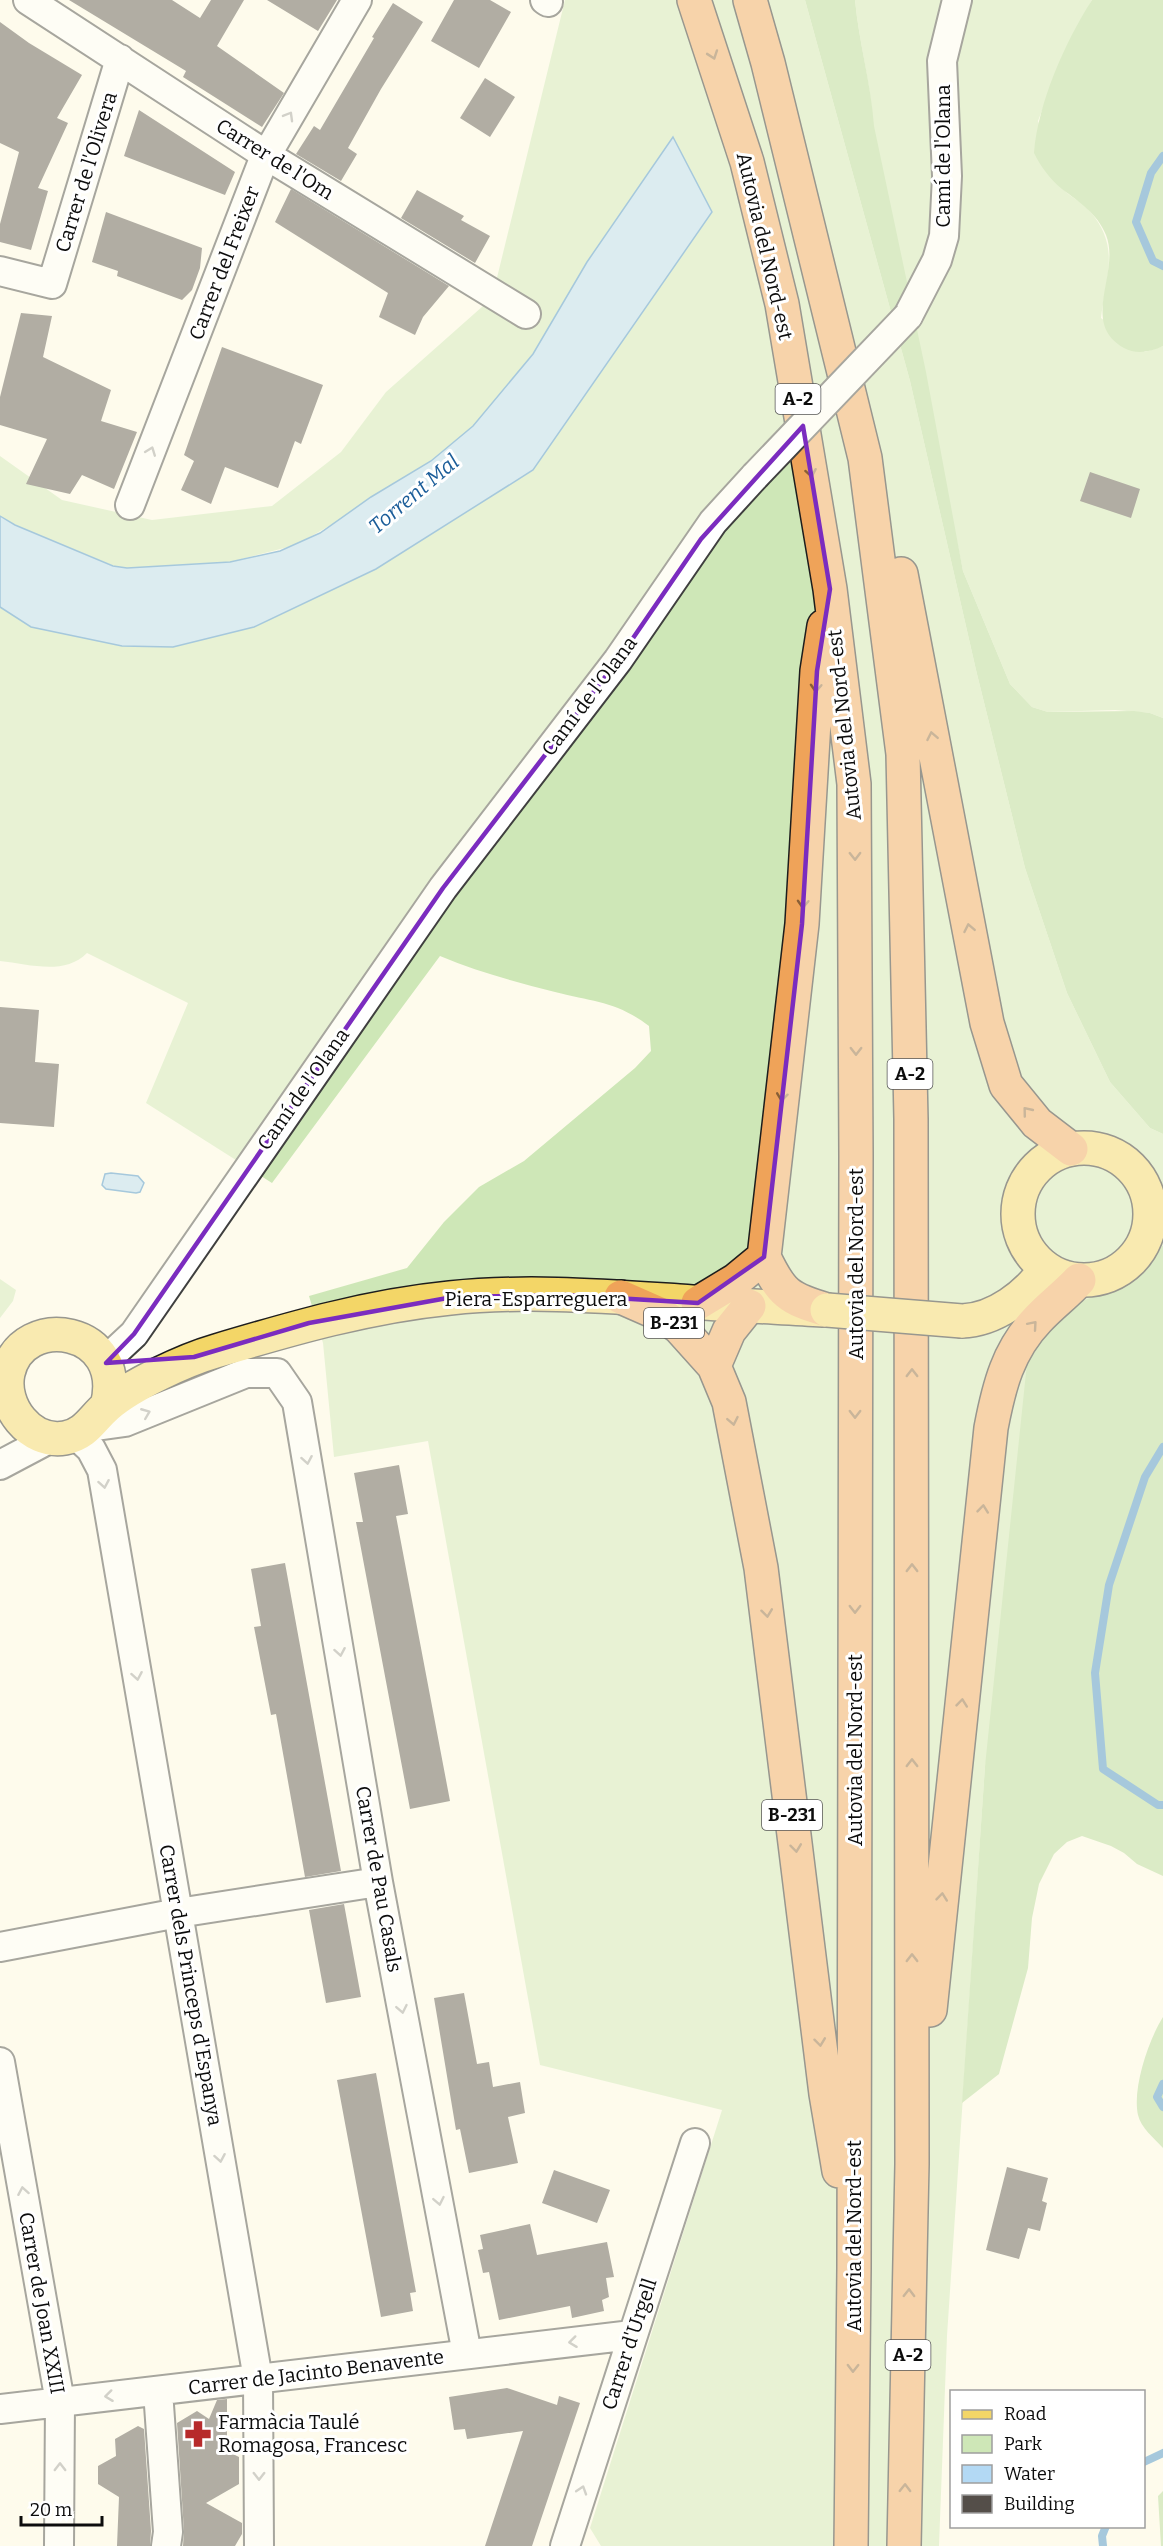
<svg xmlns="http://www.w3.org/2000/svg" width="1163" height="2546" viewBox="0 0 1163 2546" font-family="Bitter,serif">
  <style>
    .green { fill: #cee7b7 }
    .forest { fill: #b2d797 }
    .water { fill: #b3d9f4; stroke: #3c8bc8; stroke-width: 1.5 }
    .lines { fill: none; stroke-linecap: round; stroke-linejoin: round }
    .stream { stroke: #3c8bc8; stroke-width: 8 }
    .building { fill: #544e49 }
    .minor-casing { stroke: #3f3f3f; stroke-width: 32 }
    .major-casing { stroke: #1d1d1d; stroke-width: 36 }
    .highway-casing { stroke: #1d1d1d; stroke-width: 36 }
    .minor { stroke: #fff; stroke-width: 28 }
    .major { stroke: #f3d667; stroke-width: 33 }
    .highway { stroke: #efa359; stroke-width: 33 }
    .minor-bridge-casing { stroke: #3f3f3f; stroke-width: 32; stroke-linecap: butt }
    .major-bridge-casing { stroke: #1d1d1d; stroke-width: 36; stroke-linecap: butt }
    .minor-bridge { stroke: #fff; stroke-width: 28 }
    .major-bridge { stroke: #f3d667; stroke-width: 33 }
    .oneway { stroke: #895f36 }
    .oneway2 { stroke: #9e9e9e }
    .marked { fill: none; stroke: #7b2cbf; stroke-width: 4.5; stroke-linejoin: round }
    .labels { text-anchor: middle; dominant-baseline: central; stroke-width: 6; stroke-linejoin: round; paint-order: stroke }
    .shield { fill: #fff; stroke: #555; stroke-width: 1.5 }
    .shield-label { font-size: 18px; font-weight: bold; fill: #0c0c0c }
    .street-label { font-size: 20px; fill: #0c0c0c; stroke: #fff }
    .poi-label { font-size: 20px; fill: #0c0c0c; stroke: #fff; text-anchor: start }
    .water-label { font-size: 21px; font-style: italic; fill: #1b5d99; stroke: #fff }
  </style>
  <rect width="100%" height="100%" fill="#fefbec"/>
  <!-- green -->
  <path class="green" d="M 565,0 L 805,0 L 910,381 L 976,670 L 1025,868 L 1067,993 L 1110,1082 L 1150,1128 L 1163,1134 L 1163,1245 L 1132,1280 L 1107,1293 L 985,1766 L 947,2336 L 939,2546 L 601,2546 L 590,2528 L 722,2110 L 540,2065 L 428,1441 L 334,1457 L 323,1343 L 309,1296 L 407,1268 L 444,1222 L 479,1187 L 524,1161 L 635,1068 L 651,1051 L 649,1026 C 616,1001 594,1002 555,992 C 516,982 478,972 440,956 L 272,1183 L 146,1103 L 188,1003 L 87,953 C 64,976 29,964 0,961 L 0,607 L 31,627 L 254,627 L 376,569 L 533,470 L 587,262 L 533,354 L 473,426 L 431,461 L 371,497 L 343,518 L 296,545 L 230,562 L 127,568 L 114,566 L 15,525 L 0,516 L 0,456 L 62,500 L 152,520 L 272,506 L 341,452 L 386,392 L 492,298 Z
    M 855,0 L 1092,0 L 1063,56 L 1038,121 C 1042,133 1058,184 1064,190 C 1071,198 1082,201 1089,210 C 1121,247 1106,275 1101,318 L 1145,352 L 1163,346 L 1163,718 L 1150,713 L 1115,710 L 1048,712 L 1032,707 L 1010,684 L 963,571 L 873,126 C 871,83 859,43 855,0 Z
    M 0,1279 L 16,1290 L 13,1301 L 0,1318 Z"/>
  <!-- forest -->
  <path class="forest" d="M 805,0 L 855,0 C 859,43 871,83 874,126 L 926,372 L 963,571 L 1010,684 L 1032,707 L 1048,712 L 1134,711 L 1150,713 L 1163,718 L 1163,1134 L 1150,1128 L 1110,1082 L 1067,993 L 1025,868 L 976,670 L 910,381 Z
    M 1092,0 L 1163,0 L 1163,346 C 1151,352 1136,355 1124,348 C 1079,323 1121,273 1106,235 C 1097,213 1079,202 1062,189 C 1050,179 1041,167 1034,153 C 1038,103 1065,42 1092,0 Z
    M 1163,1245 L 1163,1876 L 1137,1864 L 1124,1853 L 1111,1846 L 1082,1836 L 1067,1842 L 1054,1854 L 1039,1884 L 1032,1918 L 1028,1968 L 999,2074 L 962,2103 L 985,1766 L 1027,1363 L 1040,1333 L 1078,1303 L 1132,1280 Z
    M 1163,2017 L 1163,2148 C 1154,2138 1141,2128 1138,2115 C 1132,2088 1149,2039 1163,2017 Z
    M 1163,2491 L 1163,2546 L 1161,2546 L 1158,2496 Z"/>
  <!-- water -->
  <path class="water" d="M 673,137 L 712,212 L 533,470 L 376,569 L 254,627 L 173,647 L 122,646 L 31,627 L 0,607 L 0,516 L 15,525 L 113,566 L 127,568 L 230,562 L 280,551 L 320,533 L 371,497 L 431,461 L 473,426 L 533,354 L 587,262 Z
    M 111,1173 L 138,1176 L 144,1183 L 140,1192 L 136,1193 L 106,1189 L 102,1185 L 105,1174 Z"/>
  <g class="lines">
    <!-- stream -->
    <path class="stream" d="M 1163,156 L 1151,173 L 1136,222 L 1153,261 L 1163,266
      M 1163,1447 L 1145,1477 L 1109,1585 L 1095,1673 L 1103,1769 L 1158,1805 L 1163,1805
      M 1163,2084 L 1157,2097 L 1163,2107
      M 1144,2462 L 1163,2453
      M 1103,2546 L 1102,2536 L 1106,2526"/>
  </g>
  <!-- building -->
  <path class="building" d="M 69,0 L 172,0 L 200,18 L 211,0 L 244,0 L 217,46 L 284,93 L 262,127 L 183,77 L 186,71 Z
    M 267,0 L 337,0 L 318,31 Z
    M 454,0 L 490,0 L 511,12 L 479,68 L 431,41 Z
    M 393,3 L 423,22 L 381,89 L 348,148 L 357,154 L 341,181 L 296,154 L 314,126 L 320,130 L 374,38 L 372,37 Z
    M 0,22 L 29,43 L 82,75 L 57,118 L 68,123 L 38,188 L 48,191 L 31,250 L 0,242 L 0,224 L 19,152 L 0,143 Z
    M 485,78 L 515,97 L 490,137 L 460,118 Z
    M 139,110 L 235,172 L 225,195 L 124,156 Z
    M 291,189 L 449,286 L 423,317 L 415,335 L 379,317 L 388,293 L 275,222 Z
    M 417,190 L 464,216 L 461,220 L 490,236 L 475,263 L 401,218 Z
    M 106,212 L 202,248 L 200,268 L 192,290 L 182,300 L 117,276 L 118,271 L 92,262 Z
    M 21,313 L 52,316 L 43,357 L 111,390 L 101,421 L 137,432 L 114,489 L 82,475 L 70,494 L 26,484 L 47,439 L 0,425 L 0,397 Z
    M 222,347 L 323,385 L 301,444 L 295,441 L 278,488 L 225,467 L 211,504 L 181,490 L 194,461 L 184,455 Z
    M 1090,472 L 1140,489 L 1131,518 L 1080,501 Z
    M 0,1007 L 39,1010 L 35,1062 L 59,1064 L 54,1127 L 0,1123 Z
    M 399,1465 L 408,1514 L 396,1516 L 450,1801 L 410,1809 L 356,1522 L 363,1522 L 354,1473 Z
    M 285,1563 L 341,1871 L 305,1877 L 276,1714 L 271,1715 L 254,1627 L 261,1626 L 251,1569 Z
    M 344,1904 L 361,1997 L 326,2003 L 309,1910 Z
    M 464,1993 L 477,2064 L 489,2062 L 493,2087 L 520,2082 L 525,2113 L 508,2117 L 518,2163 L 469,2173 L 460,2129 L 456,2130 L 434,1998 Z
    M 376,2073 L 416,2292 L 410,2293 L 413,2311 L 381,2317 L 337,2080 Z
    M 1007,2167 L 1048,2178 L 1042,2201 L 1047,2203 L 1040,2231 L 1028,2228 L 1019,2259 L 986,2250 Z
    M 554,2170 L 610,2190 L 597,2223 L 542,2203 Z
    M 530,2224 L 537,2255 L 607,2242 L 614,2277 L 606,2278 L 609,2297 L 602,2300 L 604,2311 L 572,2318 L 570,2306 L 499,2320 L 489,2272 L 483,2273 L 478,2250 L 483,2249 L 480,2235 Z
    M 507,2388 L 557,2405 L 559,2396 L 580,2403 L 532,2546 L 485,2546 L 523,2431 L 467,2439 L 465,2429 L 454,2430 L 449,2397 Z
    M 227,2399 L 227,2451 L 239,2457 L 239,2484 L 206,2503 L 242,2523 L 242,2534 L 235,2546 L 183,2546 L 184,2531 L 177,2423 L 197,2411 L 209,2419 L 217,2400 Z
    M 138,2426 L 144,2429 L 151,2531 L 150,2546 L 117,2546 L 119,2497 L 98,2484 L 98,2466 L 116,2456 L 115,2439 Z"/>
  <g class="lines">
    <defs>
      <path id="minor" d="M 28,0 L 266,155 L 526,314
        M 545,0 L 548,2
        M 0,271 L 52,284 L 120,59
        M 908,316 L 937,260 L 944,236 L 947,176 L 942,61 L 957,0
        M 130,505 L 263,161 L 357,0
        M 105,1361 L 134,1334 L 443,888 L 618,660 L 713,522 L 755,476
        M 89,1427 L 125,1422 L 246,1373 L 277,1373 L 297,1402 L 378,1882 L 467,2354
        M 76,1435 L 91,1449 L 102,1470 L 258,2379 L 259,2546
        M 0,1465 L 51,1438
        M 0,1947 L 178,1913 L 378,1882
        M 0,2062 L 60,2402 L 59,2546
        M 158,2391 L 168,2532 L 166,2546
        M 0,2409 L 632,2335
        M 565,2546 L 695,2143"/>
      <path id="major" d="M1018 1214a66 66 0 1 1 132 0a66 66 0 1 1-132 0Z
        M 962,1321 C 995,1320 1028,1295 1046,1268
        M 107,1406 C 128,1327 22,1310 8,1373 C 1,1406 30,1444 65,1438 C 86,1434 92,1419 107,1406 C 131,1385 185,1360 216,1351 C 293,1328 369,1306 450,1298 C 526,1290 603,1296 679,1301 C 727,1305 775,1307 823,1310"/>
      <path id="highway" d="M 694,0 L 747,162 L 782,304 L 830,589 L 854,784 L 856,1156 L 854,2268 L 851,2546
        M 750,0 L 768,63 L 865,458 L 903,754 L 911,1119 L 912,2164 L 904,2546
        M 901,574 L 987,1023 L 1006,1085 L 1037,1123 L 1071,1149
        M 824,626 L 817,671 L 802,924 L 764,1257 C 781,1293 788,1299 827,1310
        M 621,1297 L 662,1315 L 679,1327 L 714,1366 L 729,1402 L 761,1568 L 826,2094 L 839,2171
        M 698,1303 L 736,1280 L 764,1257
        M 714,1366 L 729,1331 L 749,1306
        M 930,2010 L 991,1428 C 999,1386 1008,1350 1038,1319 C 1051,1305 1066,1294 1079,1280"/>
    </defs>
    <!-- minor casing -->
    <use href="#minor" class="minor-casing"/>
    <!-- major casing -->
    <use href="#major" class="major-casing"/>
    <!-- highway casing -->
    <use href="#highway" class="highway-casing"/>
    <!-- minor -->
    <use href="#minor" class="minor"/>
    <!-- major -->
    <use href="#major" class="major"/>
    <!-- highway -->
    <use href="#highway" class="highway"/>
    <defs>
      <path id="minor-bridge" d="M 755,476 L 908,316"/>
      <path id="major-bridge" d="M 827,1310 L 962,1321"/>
    </defs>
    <!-- minor-bridge casing -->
    <use href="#minor-bridge" class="minor-bridge-casing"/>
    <!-- major-bridge casing -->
    <use href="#major-bridge" class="major-bridge-casing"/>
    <!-- minor-bridge -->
    <use href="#minor-bridge" class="minor-bridge"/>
    <!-- major-bridge -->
    <use href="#major-bridge" class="major-bridge"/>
  </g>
  <!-- one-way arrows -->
  <defs><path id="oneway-chevron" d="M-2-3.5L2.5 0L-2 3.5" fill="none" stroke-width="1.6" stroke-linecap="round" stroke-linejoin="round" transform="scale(1.5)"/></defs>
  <g class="oneway">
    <use href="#oneway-chevron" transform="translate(713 55) rotate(71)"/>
    <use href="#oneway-chevron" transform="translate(811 473) rotate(80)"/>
    <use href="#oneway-chevron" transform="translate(816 688) rotate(93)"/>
    <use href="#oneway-chevron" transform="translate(932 736) rotate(-101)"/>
    <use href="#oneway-chevron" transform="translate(855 856) rotate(89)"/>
    <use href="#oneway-chevron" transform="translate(803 904) rotate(93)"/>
    <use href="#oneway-chevron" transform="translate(969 928) rotate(-101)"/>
    <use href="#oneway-chevron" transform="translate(856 1051) rotate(90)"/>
    <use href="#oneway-chevron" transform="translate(782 1097) rotate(97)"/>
    <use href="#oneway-chevron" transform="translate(1027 1111) rotate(-129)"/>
    <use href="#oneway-chevron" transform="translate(1033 1325) rotate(-49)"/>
    <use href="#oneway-chevron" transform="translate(912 1373) rotate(-90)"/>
    <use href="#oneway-chevron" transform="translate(855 1414) rotate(90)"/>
    <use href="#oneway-chevron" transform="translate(733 1421) rotate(79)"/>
    <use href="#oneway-chevron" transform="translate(983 1509) rotate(-84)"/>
    <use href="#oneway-chevron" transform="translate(912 1568) rotate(-90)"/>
    <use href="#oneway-chevron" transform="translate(855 1609) rotate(90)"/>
    <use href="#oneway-chevron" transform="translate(767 1613) rotate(83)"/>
    <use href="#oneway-chevron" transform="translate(962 1703) rotate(-84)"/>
    <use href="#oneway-chevron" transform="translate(912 1763) rotate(-90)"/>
    <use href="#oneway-chevron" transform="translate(796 1848) rotate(83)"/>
    <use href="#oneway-chevron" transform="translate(942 1897) rotate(-84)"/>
    <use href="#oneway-chevron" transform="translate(912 1958) rotate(-90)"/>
    <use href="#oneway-chevron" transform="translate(820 2042) rotate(83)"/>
    <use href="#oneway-chevron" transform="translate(909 2293) rotate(-89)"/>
    <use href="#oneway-chevron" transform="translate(853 2368) rotate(91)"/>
    <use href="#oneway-chevron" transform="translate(905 2488) rotate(-89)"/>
  </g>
  <g class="oneway2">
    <use href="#oneway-chevron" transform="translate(289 116) rotate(-60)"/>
    <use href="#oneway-chevron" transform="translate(151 451) rotate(-69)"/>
    <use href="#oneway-chevron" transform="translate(146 1413) rotate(-22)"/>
    <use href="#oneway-chevron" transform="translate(307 1460) rotate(80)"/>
    <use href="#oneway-chevron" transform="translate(104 1484) rotate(80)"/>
    <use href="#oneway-chevron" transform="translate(340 1652) rotate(80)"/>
    <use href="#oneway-chevron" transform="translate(137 1676) rotate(80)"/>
    <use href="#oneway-chevron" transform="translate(402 2009) rotate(79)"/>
    <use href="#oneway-chevron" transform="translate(220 2158) rotate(80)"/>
    <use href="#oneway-chevron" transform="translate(23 2191) rotate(-100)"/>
    <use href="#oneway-chevron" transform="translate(439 2201) rotate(79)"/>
    <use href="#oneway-chevron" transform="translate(573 2342) rotate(173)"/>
    <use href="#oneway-chevron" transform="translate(109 2396) rotate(173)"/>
    <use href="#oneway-chevron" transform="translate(60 2467) rotate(-90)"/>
    <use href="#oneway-chevron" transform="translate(259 2476) rotate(90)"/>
    <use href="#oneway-chevron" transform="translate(582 2490) rotate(-72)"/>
  </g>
  <!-- marked area -->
  <path d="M0 0H1163V2546H0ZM 803,426 L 830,589 L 817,671 L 802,924 L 764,1257 L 698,1303 L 565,1295 L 453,1297 L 309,1323 L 194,1357 L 106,1363 L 134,1334 L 443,888 L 618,660 L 701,539 Z" fill="#fefbec" fill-opacity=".55" fill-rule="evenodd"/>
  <path class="marked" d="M 803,426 L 830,589 L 817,671 L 802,924 L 764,1257 L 698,1303 L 565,1295 L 453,1297 L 309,1323 L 194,1357 L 106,1363 L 134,1334 L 443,888 L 618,660 L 701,539 Z"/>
  <!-- icons -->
  <defs>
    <symbol id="pharmacy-bare" viewBox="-9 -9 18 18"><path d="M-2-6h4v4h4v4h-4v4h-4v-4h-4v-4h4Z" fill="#b72a2b" stroke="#fff" stroke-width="2.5" paint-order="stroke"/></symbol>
  </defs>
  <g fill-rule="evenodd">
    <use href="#pharmacy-bare" x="179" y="2415" width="38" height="38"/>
  </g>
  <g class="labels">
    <!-- shield labels -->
    <g class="shield">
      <rect x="775.5" y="384" width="45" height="30" rx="4.5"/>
      <rect x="887.5" y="1059" width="45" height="30" rx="4.5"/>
      <rect x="644" y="1308" width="60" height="30" rx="4.5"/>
      <rect x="762" y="1800" width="60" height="30" rx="4.5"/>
      <rect x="885.5" y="2340" width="45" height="30" rx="4.5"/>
    </g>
    <g class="shield-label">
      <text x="798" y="399">A-2</text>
      <text x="910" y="1074">A-2</text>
      <text x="674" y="1323">B-231</text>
      <text x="792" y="1815">B-231</text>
      <text x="908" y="2355">A-2</text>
    </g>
    <!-- street labels -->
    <g class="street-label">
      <text transform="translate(943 156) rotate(-90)">Camí de l'Olana</text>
      <text transform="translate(275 159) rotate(32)">Carrer de l'Om</text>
      <text transform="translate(86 172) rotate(-73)">Carrer de l'Olivera</text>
      <text transform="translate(765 246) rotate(77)">Autovia del Nord-est</text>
      <text transform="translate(224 263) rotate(-69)">Carrer del Freixer</text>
      <text transform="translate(589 696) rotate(-53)">Camí de l'Olana</text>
      <text transform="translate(844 725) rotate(-96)">Autovia del Nord-est</text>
      <text transform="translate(303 1089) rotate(-55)">Camí de l'Olana</text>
      <text transform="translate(856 1264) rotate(-90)">Autovia del Nord-est</text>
      <text x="536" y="1299">Piera-Esparreguera</text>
      <text transform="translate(855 1750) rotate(-90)">Autovia del Nord-est</text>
      <text transform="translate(379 1879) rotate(80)">Carrer de Pau Casals</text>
      <text transform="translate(191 1985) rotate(80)">Carrer dels Princeps d'Espanya</text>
      <text transform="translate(854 2236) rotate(-90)">Autovia del Nord-est</text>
      <text transform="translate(42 2303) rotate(80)">Carrer de Joan XXIII</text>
      <text transform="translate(629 2344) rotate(-72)">Carrer d'Urgell</text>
      <text transform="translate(316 2372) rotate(-7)">Carrer de Jacinto Benavente</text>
    </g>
    <!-- poi labels -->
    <g class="poi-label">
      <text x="218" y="2422">Farmàcia Taulé<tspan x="218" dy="23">Romagosa, Francesc</tspan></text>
    </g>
    <!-- water labels -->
    <g class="water-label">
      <text transform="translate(414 494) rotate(-40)">Torrent Mal</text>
    </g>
  </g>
  <!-- legend -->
  <rect x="950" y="2390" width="195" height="138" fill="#ffffff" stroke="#9e9e9e" stroke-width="1.5"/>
  <rect x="962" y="2410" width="30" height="9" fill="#f3d667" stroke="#9e9e9e" stroke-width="1.5"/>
  <text x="1004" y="2420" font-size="18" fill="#0c0c0c">Road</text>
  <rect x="962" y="2435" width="30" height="18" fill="#cee7b7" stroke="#9e9e9e" stroke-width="1.5"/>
  <text x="1004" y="2450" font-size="18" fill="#0c0c0c">Park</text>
  <rect x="962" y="2465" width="30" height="18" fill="#b3d9f4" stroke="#9e9e9e" stroke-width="1.5"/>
  <text x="1004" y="2480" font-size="18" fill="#0c0c0c">Water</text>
  <rect x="962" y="2495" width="30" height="18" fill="#544e49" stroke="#9e9e9e" stroke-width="1.5"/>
  <text x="1004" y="2510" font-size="18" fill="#0c0c0c">Building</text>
  <!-- scale -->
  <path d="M21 2516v9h81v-9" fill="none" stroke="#0c0c0c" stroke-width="3"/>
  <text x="30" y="2516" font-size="18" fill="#0c0c0c" stroke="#ffffff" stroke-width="4.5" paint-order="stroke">20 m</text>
</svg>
